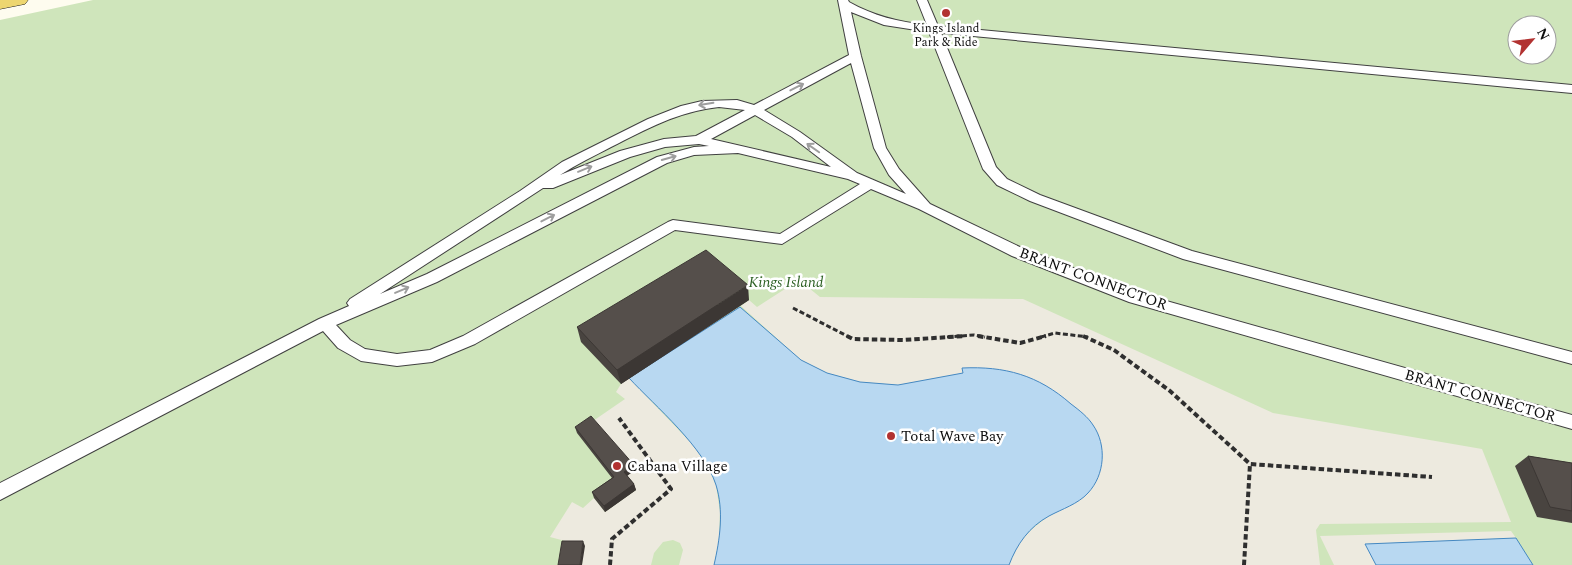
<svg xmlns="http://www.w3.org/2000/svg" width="1572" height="565" viewBox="0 0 1572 565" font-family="Spectral,serif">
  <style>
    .green { fill: #cfe5bb; fill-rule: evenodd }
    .plaza { fill: #edeadf }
    .water { fill: #b8d8f1; stroke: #4588c2 }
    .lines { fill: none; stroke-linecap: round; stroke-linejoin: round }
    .service-casing { stroke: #404040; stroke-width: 2 }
    .primary-casing { stroke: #1e1e1e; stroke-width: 1 }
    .path-far1 { stroke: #2f2f2f; stroke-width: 3; stroke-dasharray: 5 2.5; stroke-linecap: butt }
    .path { stroke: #2f2f2f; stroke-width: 4; stroke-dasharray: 5.5 3; stroke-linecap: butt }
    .service { fill: #fff; fill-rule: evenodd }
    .primary { fill: #edd670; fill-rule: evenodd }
    .wall { fill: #494440 }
    .shaded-wall { fill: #3c3734 }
    .building { fill: #554f4b; stroke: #3c3734 }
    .oneway { stroke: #9e9e9e }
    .poi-dot { fill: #b23231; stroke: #fff; stroke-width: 2 }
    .labels { text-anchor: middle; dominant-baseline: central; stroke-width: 5; stroke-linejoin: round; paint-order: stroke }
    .far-poi-label { font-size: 12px; fill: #0d0d0d; stroke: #fff }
    .street-label { font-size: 15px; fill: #0d0d0d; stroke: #fff }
    .park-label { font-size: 15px; font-style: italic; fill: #2c6023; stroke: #fff }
    .poi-label { font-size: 15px; fill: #0d0d0d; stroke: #fff; text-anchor: start }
  </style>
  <rect width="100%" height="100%" fill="#fefcef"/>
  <!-- green -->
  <path class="green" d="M 93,0 L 1572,0 L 1572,565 L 0,565 L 0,20 ZM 1517,25 L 1547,25 L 1547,55 L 1517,55 Z"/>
  <!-- plaza -->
  <path class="plaza" d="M 799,280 L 820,297 L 1023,299 L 1273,413 L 1482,449 L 1511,522 L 1320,524 L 1316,530 L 1320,565 L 1009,565 L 1019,543 L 1032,529 L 1047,517 L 1072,504 L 962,368 L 964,373 L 898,385 L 860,382 L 827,373 L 801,360 L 741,306 L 749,300 L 757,307 Z
    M 629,378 L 693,445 L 707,465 L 716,485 L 720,512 L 719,540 L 714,565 L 679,565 L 683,550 L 680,543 L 673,540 L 663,542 L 654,553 L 651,565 L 582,565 L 584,546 L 550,537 L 572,502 L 583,508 L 594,498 L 605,512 L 636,490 L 593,421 L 625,399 L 616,392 L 621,384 Z
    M 1511,531 L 1516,538 L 1366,544 L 1376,565 L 1334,565 L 1320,536 Z"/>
  <!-- water -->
  <path class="water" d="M 740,307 L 801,360 L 827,373 L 860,382 L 898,385 L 963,373 L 962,368 C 1005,366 1038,375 1071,404 C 1079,410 1088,417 1093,425 C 1107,445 1105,475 1088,493 C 1078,504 1062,509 1049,516 C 1029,527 1017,544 1009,565 L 714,565 C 720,539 724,511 716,485 C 704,447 656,407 629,378 Z
    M 1516,538 L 1533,565 L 1376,565 L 1365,544 Z"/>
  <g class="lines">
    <defs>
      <path id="service" d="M 838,0 L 848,0 L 849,2 C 874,16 898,22 927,25 L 917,0 L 927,0 L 938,26 L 1572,85 L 1572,93 L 941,33 L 996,167 L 1007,179 L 1040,195 L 1192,251 L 1572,352 L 1572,364 L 1183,259 L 1030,201 L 997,185 L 983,169 L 929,32 L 884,25 L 851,12 L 861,56 L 886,148 L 899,169 L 930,204 L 1022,248 L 1138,293 L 1572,415 L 1572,429 L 1129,302 L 1012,256 L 919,209 L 871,189 L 782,244 L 675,230 L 475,344 L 432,362 L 397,366 L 361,361 L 338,348 L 323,331 L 0,500 L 0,483 L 319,319 L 349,306 L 347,303 L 350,299 L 520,191 L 562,162 L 648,119 L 681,106 L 702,101 L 737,100 L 754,105 L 849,55 ZM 851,63 L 874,148 L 889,175 L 906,194 L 857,173 L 800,132 L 764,110 ZM 719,107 L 745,110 L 696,136 L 664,139 L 620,151 L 560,175 C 577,164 594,156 611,147 C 647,129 679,111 719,107 ZM 755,115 L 792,137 L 831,167 L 711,139 ZM 699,144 L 709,146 L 694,147 L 657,157 L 427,274 L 380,294 L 543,188 L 553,188 L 630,157 L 665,147 ZM 738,153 L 848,179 L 860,184 L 780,234 L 673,220 L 668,222 L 463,336 L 430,350 L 397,354 L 365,349 L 350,340 L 336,325 L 437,282 L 667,163 L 694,155 Z"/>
      <path id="primary" d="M 0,0 L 28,0 L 25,4 L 0,9 Z"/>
    </defs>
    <!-- service casing -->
    <use href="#service" class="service-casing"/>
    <!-- primary casing -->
    <use href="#primary" class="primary-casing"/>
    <!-- path-far1 -->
    <path class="path-far1" d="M 793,308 L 849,337
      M 947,337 L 974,335 L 985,337
      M 1041,337 L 1055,333 L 1088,337"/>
    <!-- path -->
    <path class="path" d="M 847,336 L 853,339 L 903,340 L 965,336
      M 978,336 L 1020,343 L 1046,336
      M 1083,336 L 1114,350 L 1170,391 L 1250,464
      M 610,565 L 612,539 L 671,489 L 619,418
      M 1244,565 L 1250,464 L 1432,477"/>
    <!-- service -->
    <use href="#service" class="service"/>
    <!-- primary -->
    <use href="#primary" class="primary"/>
  </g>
  <!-- wall -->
  <path class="wall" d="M 749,300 L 621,384 L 581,342 L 577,327 Z
    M 575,427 L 635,470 L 627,476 L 634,484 L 636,490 L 605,512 L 594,498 L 592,492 L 612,478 L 577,433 Z
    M 1528,456 L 1572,463 L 1572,523 L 1537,517 L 1515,466 Z"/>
  <!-- shaded-wall -->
  <path class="shaded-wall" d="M 748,285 L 749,300 L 621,384 L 617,370 Z
    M 634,465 L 635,470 L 625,477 L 624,472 Z
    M 634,484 L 636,490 L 605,512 L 604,506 Z
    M 583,541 L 585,546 L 582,565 L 580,565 Z"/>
  <!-- building -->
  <path class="building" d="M 706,250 L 748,285 L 617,370 L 577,327 Z
    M 591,416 L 634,465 L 624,472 L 634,484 L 604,506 L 592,492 L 614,477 L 575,427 Z
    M 1528,456 L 1572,463 L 1572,511 L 1550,507 Z
    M 562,541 L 583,541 L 580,565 L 558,565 Z"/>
  <!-- one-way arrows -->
  <defs><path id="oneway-shaft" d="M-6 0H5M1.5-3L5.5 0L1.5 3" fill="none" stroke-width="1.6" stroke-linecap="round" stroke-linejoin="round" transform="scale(1.25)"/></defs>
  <g class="oneway">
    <use href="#oneway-shaft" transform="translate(797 87) rotate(-27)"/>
    <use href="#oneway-shaft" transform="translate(706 104) rotate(171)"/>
    <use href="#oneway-shaft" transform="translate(813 148) rotate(-145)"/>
    <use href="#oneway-shaft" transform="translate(669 158) rotate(-16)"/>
    <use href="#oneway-shaft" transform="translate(585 169) rotate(-22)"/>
    <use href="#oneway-shaft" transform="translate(548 218) rotate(-27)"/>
    <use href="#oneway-shaft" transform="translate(402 290) rotate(-23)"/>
  </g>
  <!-- markers -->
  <g class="poi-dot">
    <circle cx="946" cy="13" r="5"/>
    <circle cx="891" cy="436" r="5"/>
    <circle cx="617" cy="466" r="5"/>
  </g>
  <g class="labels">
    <!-- far-poi labels -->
    <g class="far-poi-label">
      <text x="946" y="28">Kings Island<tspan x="946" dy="14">Park &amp; Ride</tspan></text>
    </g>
    <!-- street labels -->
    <g class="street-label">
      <text transform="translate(1093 279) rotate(20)">BRANT CONNECTOR</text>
      <text transform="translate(1480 396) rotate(16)">BRANT CONNECTOR</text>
    </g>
    <!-- park labels -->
    <g class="park-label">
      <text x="786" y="282">Kings Island</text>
    </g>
    <!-- poi labels -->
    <g class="poi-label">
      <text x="901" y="436">Total Wave Bay</text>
      <text x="627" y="466">Cabana Village</text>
    </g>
  </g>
  <!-- north arrow -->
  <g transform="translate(1532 40) rotate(62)"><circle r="24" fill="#ffffff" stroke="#9e9e9e"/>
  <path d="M0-4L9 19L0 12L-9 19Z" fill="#b23231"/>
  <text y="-8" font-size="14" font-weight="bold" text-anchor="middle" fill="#0d0d0d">N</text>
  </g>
</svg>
